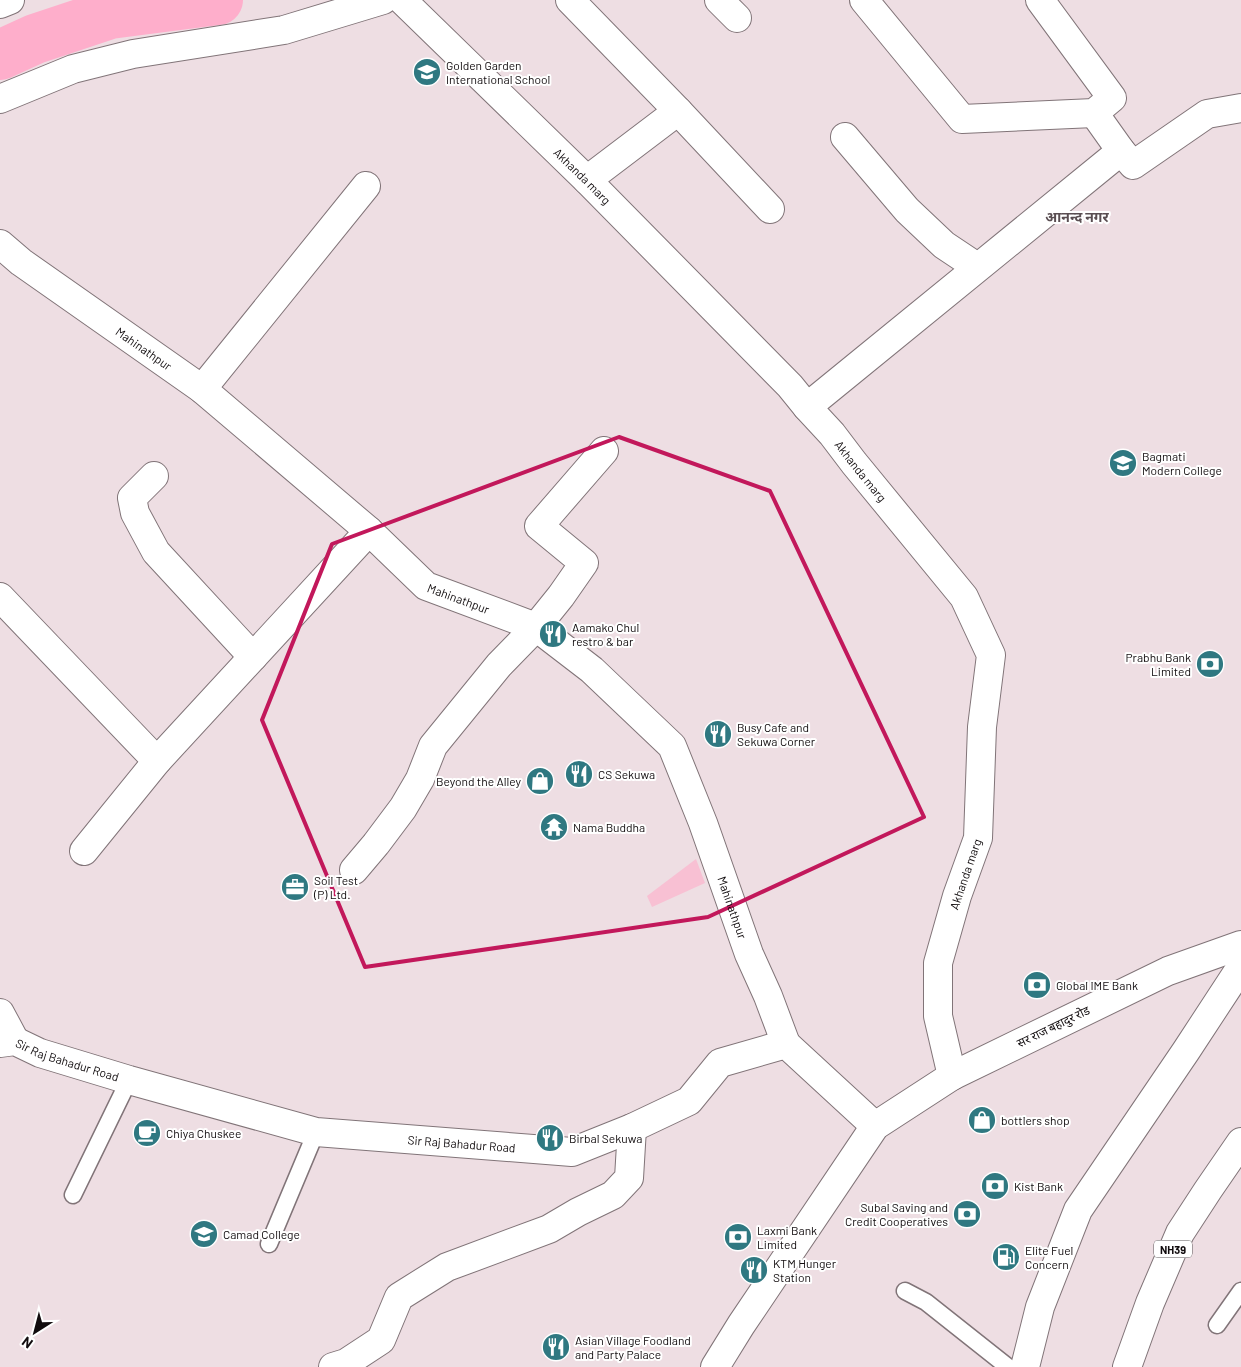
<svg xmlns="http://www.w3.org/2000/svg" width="1241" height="1367" viewBox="0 0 1241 1367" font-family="Barlow,'Noto Sans Devanagari',sans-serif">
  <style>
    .green { fill: #f8c0d3 }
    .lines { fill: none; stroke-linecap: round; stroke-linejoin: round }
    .river { stroke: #feaecb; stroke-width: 50 }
    .service-casing { stroke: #817478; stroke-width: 19 }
    .minor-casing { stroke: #817478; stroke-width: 30 }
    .tertiary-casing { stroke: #817478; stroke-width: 30 }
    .trunk-casing { stroke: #817478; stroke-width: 30 }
    .service { stroke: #fff; stroke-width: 16 }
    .minor { stroke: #fff; stroke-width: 28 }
    .tertiary { stroke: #fff; stroke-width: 28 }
    .trunk { stroke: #fff; stroke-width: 28 }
    .marked { fill: none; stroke: #c2185b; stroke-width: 4; stroke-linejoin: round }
    .labels { text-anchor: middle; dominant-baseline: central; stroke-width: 4; stroke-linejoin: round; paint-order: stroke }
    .shield { fill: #fff; stroke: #585556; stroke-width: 1 }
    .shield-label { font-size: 11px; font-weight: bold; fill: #110c0e }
    .poi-label { font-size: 12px; fill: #110c0e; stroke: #fff; text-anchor: start }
    .street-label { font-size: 12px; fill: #110c0e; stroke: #fff }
    .neighbourhood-label { font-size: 14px; font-weight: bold; fill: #5a4e52; stroke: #fff }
  </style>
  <rect width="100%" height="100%" fill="#eedee3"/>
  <!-- green -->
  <path class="green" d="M 696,859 L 705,883 L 652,907 L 647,896 Z"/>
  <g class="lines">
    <!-- river -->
    <path class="river" d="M 0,55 L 35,39 L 110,14 L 218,0"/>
    <defs>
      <path id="service" d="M 73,1195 L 129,1080
        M 269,1244 L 316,1132
        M 905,1291 L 926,1302 L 1008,1367
        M 1217,1325 L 1241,1291"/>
      <g id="minor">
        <path id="s1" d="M 402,0 L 587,180 L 790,386 L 807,407 L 832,434 L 854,463 L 964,597 L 991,655 L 982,727 L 978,838 L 957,896 L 938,963 L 938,1016 L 952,1076"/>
        <path d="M 570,0 L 678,111 L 770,209"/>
        <path d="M 719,0 L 737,18"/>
        <path d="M 864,0 L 962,119 L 1094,113 L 1112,98 L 1040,0"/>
        <path d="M 0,4 L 10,0"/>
        <path d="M 1094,113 L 1121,151 L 1133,165 L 1207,114 L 1241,108"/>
        <path d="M 845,137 L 907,210 L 944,245 L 977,267"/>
        <path d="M 587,180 L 678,111"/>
        <path id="s2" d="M 0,244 L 21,262 L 202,389 L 369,531 L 426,586 L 536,627 L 592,670 L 672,746 L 703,823 L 749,954 L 768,996 L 786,1044"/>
        <path d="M 202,389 L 366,186"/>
        <path d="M 807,407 L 1121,151"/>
        <path d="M 154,476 L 132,498 L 135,513 L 156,552 L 253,657"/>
        <path d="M 0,597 L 157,761"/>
        <path d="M 84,851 L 157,761 L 369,531"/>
        <path d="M 354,870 L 376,844 L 403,808 L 420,779 L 433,746 L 499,665 L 536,627 L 561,596 L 584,563 L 539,526 L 604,451"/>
        <path d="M 0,1013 L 15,1041"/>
        <path id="s3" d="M 0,1043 L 15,1041 L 40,1053 L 129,1080 L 316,1132 L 572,1152 L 632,1128 L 689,1101 L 720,1063 L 786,1044 L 875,1126"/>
        <path d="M 333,1367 L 346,1363 L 381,1340 L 399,1297 L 447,1267 L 549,1229 L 578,1212 L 613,1195 L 629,1178 L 632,1128"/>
        <path d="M 1025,1367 L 1040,1307 L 1078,1210 L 1186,1051 L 1241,967"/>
      </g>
      <path id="tertiary" d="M 0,99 L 73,69 L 133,54 L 284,30 L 383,0
        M 715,1367 L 741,1325 L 875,1126 L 952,1076 L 1168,971 L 1241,945"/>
      <path id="trunk" d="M 1127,1367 L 1150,1303 L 1180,1233 L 1208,1190 L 1241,1142"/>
    </defs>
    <!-- service casing -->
    <use href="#service" class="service-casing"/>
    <!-- minor casing -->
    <use href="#minor" class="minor-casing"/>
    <!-- tertiary casing -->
    <use href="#tertiary" class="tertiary-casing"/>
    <!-- trunk casing -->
    <use href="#trunk" class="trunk-casing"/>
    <!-- service -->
    <use href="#service" class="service"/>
    <!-- minor -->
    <use href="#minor" class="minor"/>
    <!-- tertiary -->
    <use href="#tertiary" class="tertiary"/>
    <!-- trunk -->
    <use href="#trunk" class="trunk"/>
  </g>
  <!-- marked area -->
  <path class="marked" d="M 619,437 L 770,491 L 924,817 L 708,917 L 365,967 L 262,720 L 332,544 Z"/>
  <!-- icons -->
  <defs>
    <symbol id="school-disc" viewBox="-11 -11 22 22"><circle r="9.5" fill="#2f7881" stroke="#fff"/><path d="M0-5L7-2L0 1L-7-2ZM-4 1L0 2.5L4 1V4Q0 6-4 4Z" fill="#fff"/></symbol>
    <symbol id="university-disc" viewBox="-11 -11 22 22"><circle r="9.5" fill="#2f7881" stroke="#fff"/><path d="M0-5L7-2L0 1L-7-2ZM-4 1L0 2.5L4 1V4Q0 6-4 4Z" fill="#fff"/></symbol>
    <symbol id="restaurant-disc" viewBox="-11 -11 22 22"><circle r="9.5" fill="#2f7881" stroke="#fff"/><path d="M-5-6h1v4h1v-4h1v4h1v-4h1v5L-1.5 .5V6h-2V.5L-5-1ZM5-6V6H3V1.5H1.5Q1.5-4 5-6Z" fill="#fff"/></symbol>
    <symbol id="bank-disc" viewBox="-11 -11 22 22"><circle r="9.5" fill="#2f7881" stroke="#fff"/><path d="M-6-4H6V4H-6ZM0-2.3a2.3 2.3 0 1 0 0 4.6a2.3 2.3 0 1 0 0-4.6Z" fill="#fff"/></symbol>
    <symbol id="shop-disc" viewBox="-11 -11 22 22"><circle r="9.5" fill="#2f7881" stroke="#fff"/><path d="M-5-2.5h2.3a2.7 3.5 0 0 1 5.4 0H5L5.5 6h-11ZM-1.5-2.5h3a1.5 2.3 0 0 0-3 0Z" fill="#fff"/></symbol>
    <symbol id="temple-disc" viewBox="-11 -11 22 22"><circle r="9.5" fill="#2f7881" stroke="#fff"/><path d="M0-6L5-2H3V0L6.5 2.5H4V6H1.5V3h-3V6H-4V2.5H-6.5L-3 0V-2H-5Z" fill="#fff"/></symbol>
    <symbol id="office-disc" viewBox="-11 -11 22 22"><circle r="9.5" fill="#2f7881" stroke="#fff"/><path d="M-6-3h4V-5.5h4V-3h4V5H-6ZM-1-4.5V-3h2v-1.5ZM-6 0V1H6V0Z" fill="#fff"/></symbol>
    <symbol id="cafe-disc" viewBox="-11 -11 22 22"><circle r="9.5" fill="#2f7881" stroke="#fff"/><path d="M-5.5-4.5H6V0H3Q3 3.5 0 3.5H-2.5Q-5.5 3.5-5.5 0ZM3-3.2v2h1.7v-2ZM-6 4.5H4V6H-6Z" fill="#fff"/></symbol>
    <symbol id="fuel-disc" viewBox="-11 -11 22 22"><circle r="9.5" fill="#2f7881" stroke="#fff"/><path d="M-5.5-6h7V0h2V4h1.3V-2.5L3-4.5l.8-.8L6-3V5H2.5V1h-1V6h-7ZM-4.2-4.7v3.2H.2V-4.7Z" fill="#fff"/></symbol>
  </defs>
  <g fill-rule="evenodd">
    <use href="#school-disc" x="411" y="56" width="32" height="32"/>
    <use href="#university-disc" x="1107" y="447" width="32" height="32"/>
    <use href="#restaurant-disc" x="537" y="618" width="32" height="32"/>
    <use href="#bank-disc" x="1194" y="648" width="32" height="32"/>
    <use href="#restaurant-disc" x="702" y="718" width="32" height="32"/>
    <use href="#restaurant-disc" x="563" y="758" width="32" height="32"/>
    <use href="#shop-disc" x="524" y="765" width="32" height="32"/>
    <use href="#temple-disc" x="538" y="811" width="32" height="32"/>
    <use href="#office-disc" x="279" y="871" width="32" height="32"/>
    <use href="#bank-disc" x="1021" y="969" width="32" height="32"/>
    <use href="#shop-disc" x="966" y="1104" width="32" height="32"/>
    <use href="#cafe-disc" x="131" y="1117" width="32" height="32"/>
    <use href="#restaurant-disc" x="534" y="1122" width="32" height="32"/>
    <use href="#bank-disc" x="979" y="1170" width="32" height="32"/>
    <use href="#bank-disc" x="951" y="1198" width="32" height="32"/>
    <use href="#university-disc" x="188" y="1218" width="32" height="32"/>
    <use href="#bank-disc" x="722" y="1221" width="32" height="32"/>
    <use href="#fuel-disc" x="990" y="1241" width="32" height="32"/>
    <use href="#restaurant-disc" x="738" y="1254" width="32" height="32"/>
    <use href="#restaurant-disc" x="540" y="1331" width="32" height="32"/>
  </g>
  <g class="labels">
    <!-- shield labels -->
    <rect class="shield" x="1154" y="1240.5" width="38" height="17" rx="4"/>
    <g class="shield-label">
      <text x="1173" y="1249">NH39</text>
    </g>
    <!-- poi labels -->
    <g class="poi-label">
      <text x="446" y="65">Golden Garden<tspan x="446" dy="14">International School</tspan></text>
      <text x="1142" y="456">Bagmati<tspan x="1142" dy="14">Modern College</tspan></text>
      <text x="572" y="627">Aamako Chul<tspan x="572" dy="14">restro &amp; bar</tspan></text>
      <text x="1191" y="657" text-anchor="end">Prabhu Bank<tspan x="1191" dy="14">Limited</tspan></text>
      <text x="737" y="727">Busy Cafe and<tspan x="737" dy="14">Sekuwa Corner</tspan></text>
      <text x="598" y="774">CS Sekuwa</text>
      <text x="521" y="781" text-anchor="end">Beyond the Alley</text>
      <text x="573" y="827">Nama Buddha</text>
      <text x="314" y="880">Soil Test<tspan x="314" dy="14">(P) Ltd.</tspan></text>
      <text x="1056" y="985">Global IME Bank</text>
      <text x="1001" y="1120">bottlers shop</text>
      <text x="166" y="1133">Chiya Chuskee</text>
      <text x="569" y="1138">Birbal Sekuwa</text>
      <text x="1014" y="1186">Kist Bank</text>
      <text x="948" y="1207" text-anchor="end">Subal Saving and<tspan x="948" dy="14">Credit Cooperatives</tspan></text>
      <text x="757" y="1230">Laxmi Bank<tspan x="757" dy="14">Limited</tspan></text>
      <text x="223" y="1234">Camad College</text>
      <text x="1025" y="1250">Elite Fuel<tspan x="1025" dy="14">Concern</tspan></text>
      <text x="773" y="1263">KTM Hunger<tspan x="773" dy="14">Station</tspan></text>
      <text x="575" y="1340">Asian Village Foodland<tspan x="575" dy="14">and Party Palace</tspan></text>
    </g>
    <!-- street labels -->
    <g class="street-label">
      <text stroke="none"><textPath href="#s1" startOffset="252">Akhanda marg</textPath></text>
      <text stroke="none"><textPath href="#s2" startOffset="178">Mahinathpur</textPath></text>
      <text stroke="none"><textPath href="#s1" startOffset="658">Akhanda marg</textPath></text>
      <text stroke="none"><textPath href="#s2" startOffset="582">Mahinathpur</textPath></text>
      <text transform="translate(965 874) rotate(-71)">Akhanda marg</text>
      <text stroke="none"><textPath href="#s2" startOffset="1018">Mahinathpur</textPath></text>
      <text transform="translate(1053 1026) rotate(-26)">सर राज बहादुर रोड</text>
      <text stroke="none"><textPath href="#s3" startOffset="71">Sir Raj Bahadur Road</textPath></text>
      <text stroke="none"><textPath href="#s3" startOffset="476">Sir Raj Bahadur Road</textPath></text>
    </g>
    <!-- neighbourhood labels -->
    <g class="neighbourhood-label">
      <text x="1077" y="216">आनन्द नगर</text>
    </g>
  </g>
  <!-- north arrow -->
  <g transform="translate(35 1332) rotate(216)" stroke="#ffffff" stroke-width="4" paint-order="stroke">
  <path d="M0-4L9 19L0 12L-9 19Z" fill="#110c0e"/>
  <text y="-8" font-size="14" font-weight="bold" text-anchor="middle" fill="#110c0e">N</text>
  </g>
</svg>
